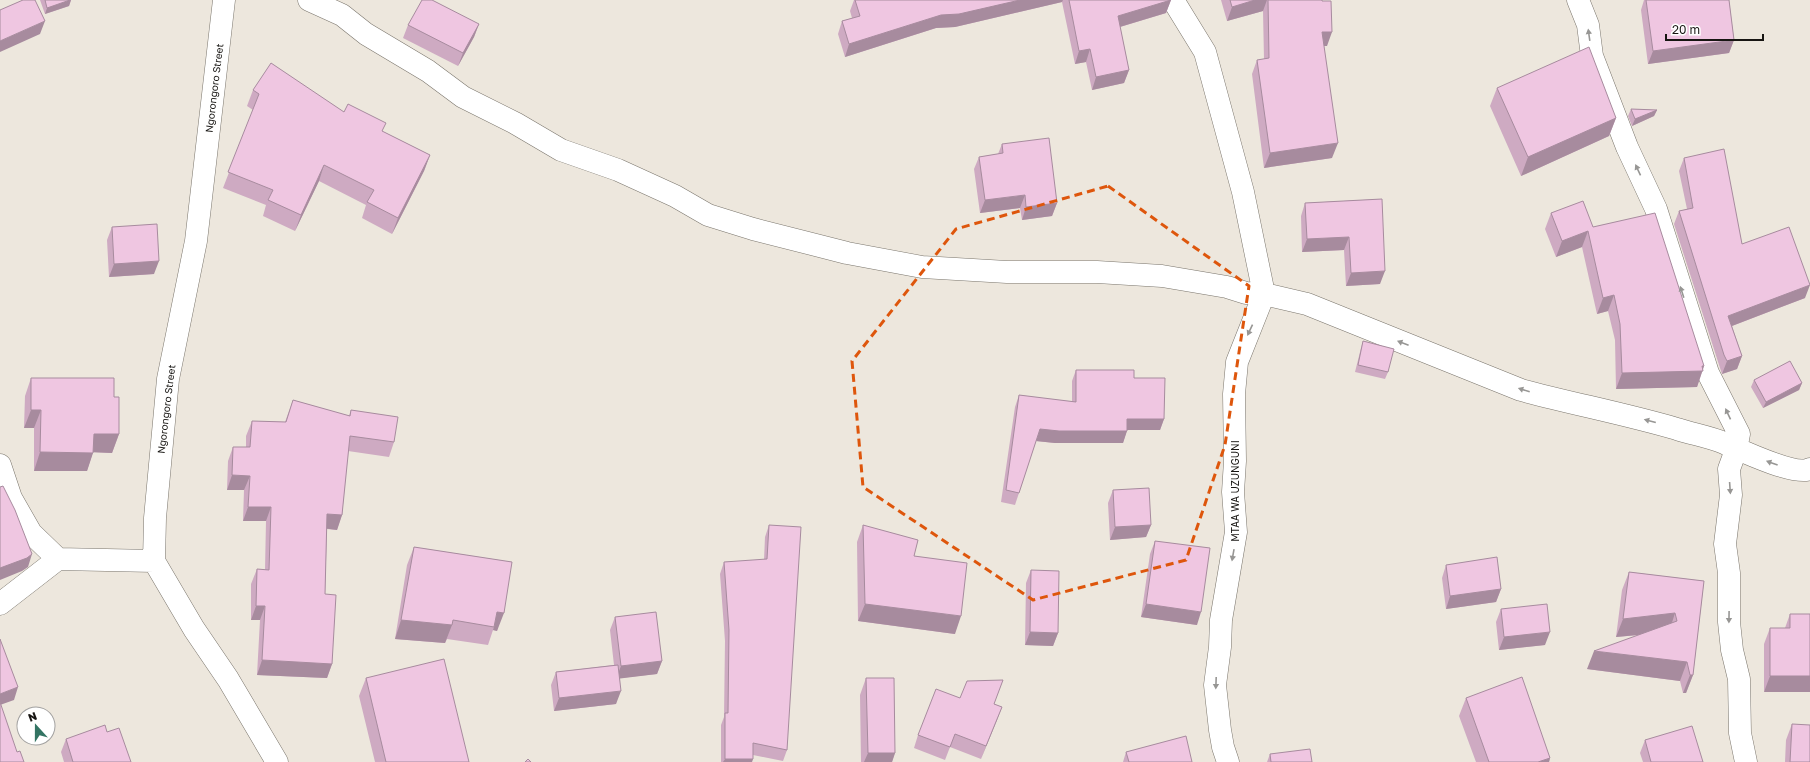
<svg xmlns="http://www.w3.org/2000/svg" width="1810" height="762" viewBox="0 0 1810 762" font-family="'Golos Text',sans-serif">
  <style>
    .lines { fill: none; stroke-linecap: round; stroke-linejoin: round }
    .minor-casing { stroke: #7a756c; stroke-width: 23 }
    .minor { stroke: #fff; stroke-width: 22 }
    .wall { fill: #ceaac2 }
    .shaded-wall { fill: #a78b9e }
    .building { fill: #efc6e1; stroke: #a78b9e }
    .oneway { fill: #979694 }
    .marked { fill: none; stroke: #de560c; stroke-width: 3; stroke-dasharray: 8 5; stroke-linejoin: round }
    .labels { text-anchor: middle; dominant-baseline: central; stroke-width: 3; stroke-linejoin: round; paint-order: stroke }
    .street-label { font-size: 10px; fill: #171512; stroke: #fff }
  </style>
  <rect width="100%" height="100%" fill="#ede7dd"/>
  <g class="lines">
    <defs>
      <path id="minor" d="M 224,0 L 196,241 L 168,379 L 155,518 L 154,561 L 194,629 L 228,679 L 277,762
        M 309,0 L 342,15 L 366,34 L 428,71 L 463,97 L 515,123 L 561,150 L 618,170 L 675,196 L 708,215 L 753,229 L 847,253 L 922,267 L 1007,272 L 1097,272 L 1162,276 L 1227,287 L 1246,293 L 1264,294 L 1307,304 L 1521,390 C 1573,404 1626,414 1677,429 C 1692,434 1710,437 1724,443 C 1740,450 1795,476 1810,469
        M 1173,0 L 1205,52 L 1243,192 L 1264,294 L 1237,362 L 1234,394 L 1235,461 L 1233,492 L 1236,532 L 1221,620 L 1220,647 L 1215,685 L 1220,730 L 1223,747 L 1228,762
        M 1578,0 L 1588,25 L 1592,56 L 1627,147 L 1656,209 L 1708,373 L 1739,434 L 1736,450 L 1729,469 L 1731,495 L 1725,544 L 1729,573 L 1729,622 L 1732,650 L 1739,679 L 1740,733 L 1746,762
        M 0,465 L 11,498 L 31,533 L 58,559 L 154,561
        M 0,604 L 58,559"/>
    </defs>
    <!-- minor casing -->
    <use href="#minor" class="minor-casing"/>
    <!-- minor -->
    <use href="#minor" class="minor"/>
  </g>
  <!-- wall -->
  <path class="wall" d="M 40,0 L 71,0 L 69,6 L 45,14 Z
    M 854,0 L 1171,0 L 1166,13 L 1120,27 L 1129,70 L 1124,83 L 1092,90 L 1086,62 L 1075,64 L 1062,2 L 955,27 L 936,28 L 845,57 L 838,34 L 842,21 L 852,18 L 850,11 Z
    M 1221,0 L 1322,0 L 1327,46 L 1324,46 L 1332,158 L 1264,168 L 1252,74 L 1257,60 L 1264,59 L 1263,11 L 1227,21 Z
    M 1644,0 L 1729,0 L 1734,40 L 1729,53 L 1648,64 L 1641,10 Z
    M 479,24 L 474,37 L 458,66 L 403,38 L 408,25 Z
    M 1497,88 L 1616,118 L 1609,136 L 1521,176 L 1490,106 Z
    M 253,90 L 344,112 L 430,155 L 424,171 L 392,234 L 362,218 L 366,205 L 319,181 L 295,231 L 263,216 L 266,205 L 223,188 L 253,110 L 247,106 Z
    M 1631,109 L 1657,110 L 1654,116 L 1632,126 L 1628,116 Z
    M 1002,144 L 1057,203 L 1052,216 L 1022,220 L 1020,208 L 980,213 L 974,169 L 979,157 L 998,154 Z
    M 1684,158 L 1742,244 L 1805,298 L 1732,326 L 1742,356 L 1737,369 L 1722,374 L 1720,368 L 1674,224 L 1679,211 L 1687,209 L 1679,171 Z
    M 1382,199 L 1380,284 L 1346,286 L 1344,250 L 1302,252 L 1301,216 L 1305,203 Z
    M 1551,213 L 1593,227 L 1704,366 L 1697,387 L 1616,389 L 1615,340 L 1608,311 L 1597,314 L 1582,247 L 1556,257 L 1545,229 Z
    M 112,227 L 154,274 L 109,277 L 107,240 Z
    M 1363,341 L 1388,372 L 1385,379 L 1355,372 L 1361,348 Z
    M 1076,370 L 1134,378 L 1164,419 L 1160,430 L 1127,430 L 1123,443 L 1055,443 L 1036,441 L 1015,505 L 1001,502 L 1015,407 L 1019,395 L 1072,402 L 1072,381 Z
    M 31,378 L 114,397 L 119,434 L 112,453 L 93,452 L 87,471 L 34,471 L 34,428 L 24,428 L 25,396 Z
    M 1754,380 L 1802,383 L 1799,390 L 1763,408 L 1751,387 Z
    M 293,400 L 349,416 L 351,410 L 394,442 L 389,457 L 348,451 L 342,515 L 337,530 L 327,529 L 325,594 L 332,664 L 327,678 L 257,675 L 260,620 L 251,620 L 251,584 L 257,569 L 265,570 L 266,521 L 243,521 L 244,490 L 227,490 L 228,461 L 233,447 L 246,447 L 246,436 L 252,421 L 285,422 Z
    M 1113,490 L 1151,525 L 1146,537 L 1110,540 L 1108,503 Z
    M 769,525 L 787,750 L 783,761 L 753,755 L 752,762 L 721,762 L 721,725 L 724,717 L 725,641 L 720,574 L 724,562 L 764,560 L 765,537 Z
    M 863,525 L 914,556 L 955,634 L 858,621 L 857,542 Z
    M 1155,541 L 1197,625 L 1141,617 L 1150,554 Z
    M 414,547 L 512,562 L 497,631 L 493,630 L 488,645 L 447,639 L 445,643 L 395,639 L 407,565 Z
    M 1446,565 L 1501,589 L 1496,602 L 1446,609 L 1442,578 Z
    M 1031,570 L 1058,633 L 1053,646 L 1025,645 L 1026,583 Z
    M 1629,572 L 1704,581 L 1693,675 L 1686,693 L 1683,693 L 1680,681 L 1587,669 L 1639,635 L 1616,637 L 1622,590 Z
    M 1501,609 L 1545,645 L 1499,650 L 1496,622 Z
    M 1790,614 L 1810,614 L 1764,692 L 1764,644 L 1770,628 L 1785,628 Z
    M 615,617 L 662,661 L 657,674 L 620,678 L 616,704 L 554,711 L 551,685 L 556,672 L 614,665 L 610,630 Z
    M 366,678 L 469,762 L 375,762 L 359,696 Z
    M 866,678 L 895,753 L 892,762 L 861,762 L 860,695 Z
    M 1466,698 L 1550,758 L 1549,762 L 1476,762 L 1459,716 Z
    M 994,704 L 1002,707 L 981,759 L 950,747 L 945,760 L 914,748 L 918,735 Z
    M 1792,724 L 1810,762 L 1785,762 L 1786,740 Z
    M 107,732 L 131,762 L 64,762 L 61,752 L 66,739 Z
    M 1645,740 L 1703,762 L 1643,762 L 1640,753 Z
    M 1126,752 L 1192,762 L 1123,762 Z
    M 1270,754 L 1312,762 L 1267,762 Z"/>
  <!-- shaded-wall -->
  <path class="shaded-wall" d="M 70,0 L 71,0 L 69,6 L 45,14 L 47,8 Z
    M 1020,0 L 1063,0 L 1062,2 L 955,27 L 936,28 L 845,57 L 849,44 L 941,15 Z
    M 1171,0 L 1166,13 L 1113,29 L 1118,16 Z
    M 1255,0 L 1267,0 L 1263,11 L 1227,21 L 1232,7 Z
    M 45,21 L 40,34 L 0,52 L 0,41 Z
    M 479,24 L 474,37 L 458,66 L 463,53 Z
    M 1322,32 L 1332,32 L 1327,46 L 1317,46 Z
    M 1734,40 L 1729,53 L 1648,64 L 1653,51 Z
    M 1090,49 L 1086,62 L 1075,64 L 1079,51 Z
    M 1129,70 L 1124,83 L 1092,90 L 1096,77 Z
    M 1657,110 L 1654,116 L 1632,126 L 1635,119 Z
    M 1616,118 L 1609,136 L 1521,176 L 1528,157 Z
    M 1338,143 L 1332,158 L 1264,168 L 1270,153 Z
    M 430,155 L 424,171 L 392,234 L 398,218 Z
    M 324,165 L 319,181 L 295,231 L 301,215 Z
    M 1025,195 L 1020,208 L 980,213 L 985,200 Z
    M 1057,203 L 1052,216 L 1022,220 L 1026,207 Z
    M 1588,231 L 1582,247 L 1556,257 L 1562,241 Z
    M 1349,237 L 1344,250 L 1302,252 L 1307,239 Z
    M 159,261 L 154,274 L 109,277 L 114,264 Z
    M 1385,271 L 1380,284 L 1346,286 L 1351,273 Z
    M 1810,285 L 1805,298 L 1724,329 L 1728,316 Z
    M 1614,295 L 1608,311 L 1597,314 L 1603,298 Z
    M 1742,356 L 1737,369 L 1722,374 L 1727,361 Z
    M 1702,366 L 1704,366 L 1697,387 L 1616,389 L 1622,373 Z
    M 1802,383 L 1799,390 L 1763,408 L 1766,402 Z
    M 31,410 L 41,410 L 34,428 L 24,428 Z
    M 1127,419 L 1164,419 L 1160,430 L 1123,430 Z
    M 1040,429 L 1127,431 L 1123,443 L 1055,443 L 1036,441 Z
    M 94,434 L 119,434 L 112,453 L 87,452 Z
    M 40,452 L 93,453 L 87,471 L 34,471 Z
    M 232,475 L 250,476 L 244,490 L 227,490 Z
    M 248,507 L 271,507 L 266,521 L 243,521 Z
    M 327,514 L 342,515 L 337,530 L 322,528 Z
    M 1151,525 L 1146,537 L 1110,540 L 1115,527 Z
    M 32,554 L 28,567 L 22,571 L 0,580 L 0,568 Z
    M 1501,589 L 1496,602 L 1446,609 L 1450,596 Z
    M 865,604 L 961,616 L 955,634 L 858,621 Z
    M 1146,604 L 1201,612 L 1197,625 L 1141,617 Z
    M 256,606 L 265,606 L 260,620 L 251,620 Z
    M 497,612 L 504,613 L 497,631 L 493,630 L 494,627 Z
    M 1675,613 L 1669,632 L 1616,637 L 1623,619 Z
    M 401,620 L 452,625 L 445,643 L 395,639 Z
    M 1030,632 L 1058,633 L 1053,646 L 1025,645 Z
    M 1550,632 L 1545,645 L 1499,650 L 1504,637 Z
    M 1594,651 L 1687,662 L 1680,681 L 1587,669 Z
    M 262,660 L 332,664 L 327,678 L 257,675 Z
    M 662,661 L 657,674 L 616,679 L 621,666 Z
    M 1690,675 L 1693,675 L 1686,693 L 1683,693 Z
    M 1770,676 L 1810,676 L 1810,692 L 1764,692 Z
    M 18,687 L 14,700 L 0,705 L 0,694 Z
    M 621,691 L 616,704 L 554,711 L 559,698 Z
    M 1002,707 L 997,720 L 981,759 L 986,746 Z
    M 868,753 L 895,753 L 892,762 L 864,762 Z
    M 1550,758 L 1549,762 L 1538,762 Z
    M 725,759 L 753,759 L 752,762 L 723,762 Z"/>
  <!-- building -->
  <path class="building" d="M 23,0 L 35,0 L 45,21 L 0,41 L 0,10 Z
    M 45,0 L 70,0 L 47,8 Z
    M 422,0 L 432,0 L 479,24 L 463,53 L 408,25 Z
    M 855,0 L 1020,0 L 959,14 L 941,15 L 849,44 L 842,21 L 860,16 Z
    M 1069,0 L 1171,0 L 1118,16 L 1129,70 L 1096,77 L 1090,49 L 1079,51 Z
    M 1230,0 L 1255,0 L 1232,7 Z
    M 1268,0 L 1322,0 L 1322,1 L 1331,1 L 1332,32 L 1322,32 L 1338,143 L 1270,153 L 1257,60 L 1269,58 Z
    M 1646,0 L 1729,0 L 1734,40 L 1653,51 Z
    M 1589,47 L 1616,118 L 1528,157 L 1497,88 Z
    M 271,63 L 344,112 L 348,104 L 386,123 L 382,131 L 430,155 L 398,218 L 367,202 L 374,190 L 324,165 L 301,215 L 268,200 L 273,190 L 228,172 L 259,94 L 253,90 Z
    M 1631,109 L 1657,110 L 1635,119 Z
    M 1049,138 L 1057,203 L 1026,207 L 1025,195 L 985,200 L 979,157 L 1003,153 L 1002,144 Z
    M 1724,149 L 1742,244 L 1789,227 L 1810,285 L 1728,316 L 1742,356 L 1727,361 L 1724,355 L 1679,211 L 1693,208 L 1684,158 Z
    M 1382,199 L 1385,271 L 1351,273 L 1349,237 L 1307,239 L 1305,203 Z
    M 1583,201 L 1593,227 L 1655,213 L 1704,366 L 1702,366 L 1703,371 L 1622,373 L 1620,324 L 1614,295 L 1603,298 L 1588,231 L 1562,241 L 1551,213 Z
    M 157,224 L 159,261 L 114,264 L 112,227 Z
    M 1363,341 L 1394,349 L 1388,372 L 1358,365 Z
    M 1790,361 L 1802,383 L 1766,402 L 1754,380 Z
    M 1076,370 L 1134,370 L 1134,378 L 1165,378 L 1164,419 L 1127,419 L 1127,431 L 1059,431 L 1040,429 L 1019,493 L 1006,490 L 1019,395 L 1076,402 Z
    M 31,378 L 114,378 L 114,397 L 119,397 L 119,434 L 94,434 L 93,453 L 40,452 L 41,410 L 31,410 Z
    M 293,400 L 350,416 L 351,410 L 398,417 L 394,442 L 350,436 L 342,515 L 327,514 L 325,594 L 336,595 L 332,664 L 262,660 L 265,606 L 256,606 L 257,569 L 269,570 L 271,507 L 248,507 L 250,476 L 232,475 L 233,447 L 250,447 L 252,421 L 286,422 Z
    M 3,486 L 15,510 L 32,554 L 27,558 L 0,568 L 0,487 Z
    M 1149,488 L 1151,525 L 1115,527 L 1113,490 Z
    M 769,525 L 801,527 L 787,750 L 753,743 L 753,759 L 725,759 L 725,713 L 728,713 L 729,630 L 724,562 L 767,559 Z
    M 863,525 L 918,540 L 914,556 L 967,563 L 961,616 L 865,604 Z
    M 1155,541 L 1210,548 L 1201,612 L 1146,604 Z
    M 414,547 L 512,562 L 504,613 L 497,612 L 494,627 L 453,620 L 452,625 L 401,620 Z
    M 1497,557 L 1501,589 L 1450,596 L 1446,565 Z
    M 1031,570 L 1059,571 L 1058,633 L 1030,632 Z
    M 1629,572 L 1704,581 L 1693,675 L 1690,675 L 1687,662 L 1594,651 L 1677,621 L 1675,613 L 1623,619 Z
    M 1547,604 L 1550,632 L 1504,637 L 1501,609 Z
    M 656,612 L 662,661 L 621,666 L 615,617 Z
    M 1790,614 L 1810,614 L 1810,676 L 1770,676 L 1770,628 L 1790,628 Z
    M 0,639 L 18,687 L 0,694 Z
    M 444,659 L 469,762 L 386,762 L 366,678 Z
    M 618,665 L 621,691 L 559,698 L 556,672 Z
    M 1522,677 L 1550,758 L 1538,762 L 1489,762 L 1466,698 Z
    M 866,678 L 894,678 L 895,753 L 868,753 Z
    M 1003,680 L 994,704 L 1002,707 L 986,746 L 955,734 L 950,747 L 918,735 L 936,689 L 960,698 L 967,681 Z
    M 0,702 L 17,752 L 20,751 L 24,762 L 0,762 Z
    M 1792,724 L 1810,725 L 1810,762 L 1790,762 Z
    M 105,725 L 107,732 L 119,728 L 131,762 L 73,762 L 66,739 Z
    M 1692,726 L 1703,762 L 1651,762 L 1645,740 Z
    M 1186,736 L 1192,762 L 1129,762 L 1126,752 Z
    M 1310,749 L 1312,762 L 1271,762 L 1270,754 Z
    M 528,759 L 531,762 L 525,762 Z"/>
  <!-- one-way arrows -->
  <defs><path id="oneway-solid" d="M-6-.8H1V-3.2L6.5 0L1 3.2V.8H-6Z"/></defs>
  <g class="oneway">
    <use href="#oneway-solid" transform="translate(1589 35) rotate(-98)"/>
    <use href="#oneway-solid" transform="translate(1638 170) rotate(-115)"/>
    <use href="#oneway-solid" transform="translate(1682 292) rotate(-108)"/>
    <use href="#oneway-solid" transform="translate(1250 330) rotate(115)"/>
    <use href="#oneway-solid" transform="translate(1403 343) rotate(-159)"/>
    <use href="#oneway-solid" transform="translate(1524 390) rotate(-162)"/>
    <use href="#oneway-solid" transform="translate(1728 414) rotate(-115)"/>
    <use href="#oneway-solid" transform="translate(1650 421) rotate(-165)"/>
    <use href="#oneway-solid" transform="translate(1772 463) rotate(-160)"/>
    <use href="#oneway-solid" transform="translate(1730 488) rotate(86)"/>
    <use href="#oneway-solid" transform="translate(1233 555) rotate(100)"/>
    <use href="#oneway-solid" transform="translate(1729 617) rotate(91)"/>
    <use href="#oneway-solid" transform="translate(1216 683) rotate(92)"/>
  </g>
  <!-- marked area -->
  <path class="marked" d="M 1108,186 L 1249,286 L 1225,445 L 1186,560 L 1033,600 L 863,487 L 852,361 L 956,229 Z"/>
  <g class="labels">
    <!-- street labels -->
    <g class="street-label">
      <text transform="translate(214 88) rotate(-83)">Ngorongoro Street</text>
      <text transform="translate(166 409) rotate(-83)">Ngorongoro Street</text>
      <text transform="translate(1235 491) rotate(-90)">MTAA WA UZUNGUNI</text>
    </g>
  </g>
  <!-- north arrow -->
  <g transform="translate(36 726) rotate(339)"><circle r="19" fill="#ffffff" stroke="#a2a1a0"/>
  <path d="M0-3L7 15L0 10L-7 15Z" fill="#337463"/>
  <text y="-6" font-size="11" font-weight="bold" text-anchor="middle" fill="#171512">N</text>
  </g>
  <!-- scale -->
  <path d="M1666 34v6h97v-6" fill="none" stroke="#171512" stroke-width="2"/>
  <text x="1672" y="34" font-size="12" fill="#171512" stroke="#ffffff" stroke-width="3" paint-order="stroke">20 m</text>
</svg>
